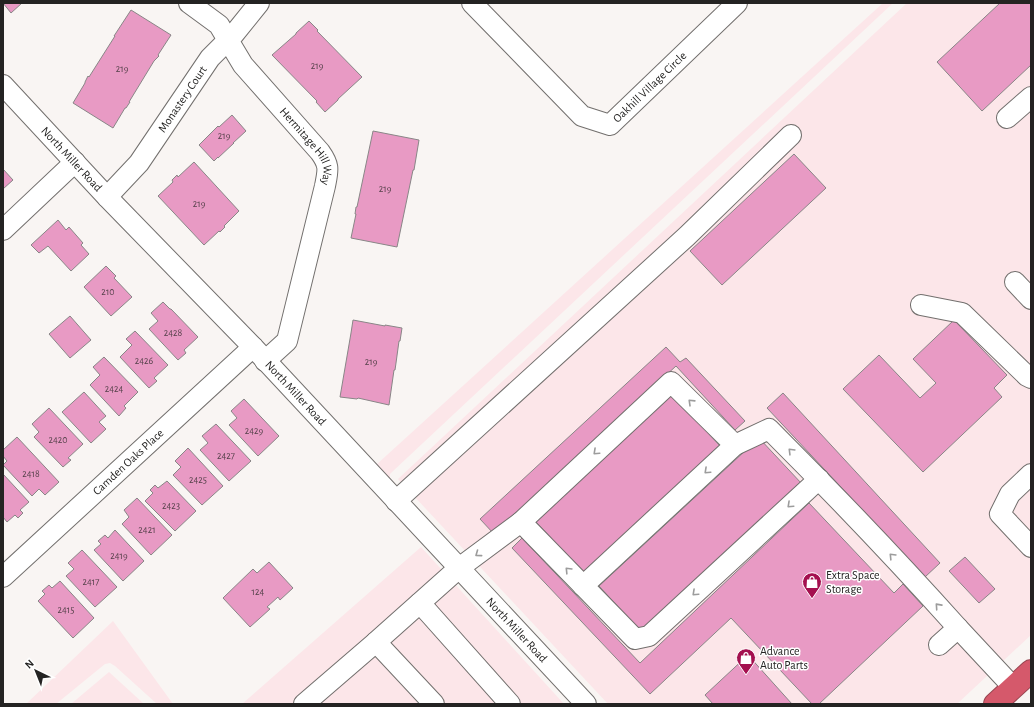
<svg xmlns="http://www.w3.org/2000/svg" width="1034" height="707" viewBox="0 0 1034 707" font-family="'Alegreya Sans',sans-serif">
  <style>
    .commercial { fill: #fce6e9 }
    .building { fill: #e89ac4; stroke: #898687 }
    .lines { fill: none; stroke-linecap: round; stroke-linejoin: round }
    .minor-casing { stroke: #726f6d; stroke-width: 22 }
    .highway-casing { stroke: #974651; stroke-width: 24 }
    .minor { stroke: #fff; stroke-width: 20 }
    .highway { stroke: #d5596b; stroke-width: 22 }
    .oneway { stroke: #9c9c9c }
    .labels { text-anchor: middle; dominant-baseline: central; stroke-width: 3; stroke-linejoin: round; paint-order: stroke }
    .number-label { font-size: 10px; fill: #55414a }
    .street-label { font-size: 12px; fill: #242322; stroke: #fff }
    .poi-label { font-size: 12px; fill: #242322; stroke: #fff; text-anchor: start }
  </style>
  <rect width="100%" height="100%" fill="#f9f5f3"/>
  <!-- commercial -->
  <path class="commercial" d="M 883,3 L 893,3 L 392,472 L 390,474 L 390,479 L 376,465 Z
    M 907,3 L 1031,3 L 1031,635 L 957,704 L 608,704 L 398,479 Z
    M 421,547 L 564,704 L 242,704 Z
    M 113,621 L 173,704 L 157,704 L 115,666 L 110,663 L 105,664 L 56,704 L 26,704 Z
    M 109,672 L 144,704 L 70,704 L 71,704 Z"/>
  <!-- building -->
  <path class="building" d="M 3,3 L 22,3 L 11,13 Z
    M 1000,3 L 1031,3 L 1031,65 L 982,111 L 937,62 Z
    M 131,10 L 171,35 L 158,55 L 159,56 L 154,61 L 129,102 L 130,102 L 126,108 L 125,108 L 113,128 L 73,103 L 85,83 L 85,82 L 88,76 L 89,77 L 115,36 L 114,36 Z
    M 309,21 L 318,30 L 317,31 L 362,77 L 338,99 L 338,100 L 325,112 L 316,102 L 317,101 L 272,55 L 296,34 L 296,33 Z
    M 232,115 L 246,131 L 233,143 L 234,143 L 218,158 L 218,157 L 214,161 L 199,145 L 218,126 L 219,127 Z
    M 373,131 L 419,140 L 414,170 L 413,170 L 397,247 L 351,238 L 356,214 L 355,214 L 356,207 L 357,207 Z
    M 794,154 L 826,188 L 722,285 L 690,251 Z
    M 194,162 L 239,211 L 224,226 L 225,227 L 220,232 L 219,231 L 204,245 L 158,196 L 173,182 L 172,180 L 177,175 L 178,177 Z
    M 3,169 L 13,180 L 3,189 Z
    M 58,220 L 66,230 L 69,227 L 83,243 L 81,245 L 89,254 L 71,271 L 48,246 L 39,253 L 31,245 Z
    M 106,266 L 116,276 L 114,278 L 132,297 L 111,316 L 84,287 Z
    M 163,302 L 170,309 L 171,309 L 198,337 L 184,350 L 186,353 L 178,360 L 149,329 L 158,321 L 151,313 Z
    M 70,316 L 91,340 L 70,358 L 49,334 Z
    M 353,320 L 385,326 L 385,325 L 402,328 L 400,341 L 399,341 L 396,363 L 395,370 L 394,370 L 389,405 L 358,398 L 357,399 L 340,397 L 351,333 Z
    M 954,320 L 1007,375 L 994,388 L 1002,397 L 923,472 L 843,389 L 879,355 L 920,398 L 936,383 L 913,359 Z
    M 135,331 L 168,365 L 154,378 L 157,381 L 149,388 L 120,357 L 132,345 L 126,339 Z
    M 666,347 L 680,362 L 686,358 L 745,421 L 735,430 L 676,366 L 494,534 L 480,519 Z
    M 104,357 L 138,392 L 124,406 L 126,408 L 119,416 L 90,385 L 100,375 L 93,367 Z
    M 84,392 L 106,416 L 99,422 L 106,429 L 91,443 L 62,412 Z
    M 783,393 L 940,563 L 925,577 L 767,408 Z
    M 672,394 L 720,446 L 584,573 L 535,521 Z
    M 244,399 L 279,436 L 258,456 L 229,425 L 237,418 L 231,411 Z
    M 49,408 L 83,444 L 68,458 L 71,460 L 63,467 L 34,437 L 39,432 L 32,424 Z
    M 216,424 L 251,461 L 229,481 L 200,450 L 208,443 L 202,436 Z
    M 17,437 L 59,482 L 45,495 L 39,489 L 32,496 L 3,465 L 7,461 L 3,456 L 3,450 Z
    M 759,438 L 802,484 L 642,633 L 599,586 Z
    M 188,448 L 223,486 L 202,505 L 173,475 L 181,467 L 175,461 Z
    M 3,474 L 29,502 L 20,510 L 23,513 L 18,518 L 15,515 L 7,522 L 3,517 Z
    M 167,481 L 196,511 L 175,531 L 145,501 L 153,493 L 150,490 L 155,485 L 158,488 Z
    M 137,498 L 172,535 L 151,555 L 122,524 L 129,517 L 124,510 Z
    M 809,503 L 894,593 L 903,584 L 923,606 L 819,704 L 812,704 L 731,618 L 650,694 L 512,548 L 522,538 L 640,663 Z
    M 115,530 L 144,561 L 123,581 L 94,550 L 101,544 L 98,541 L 105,535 L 108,538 Z
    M 82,550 L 117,587 L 95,607 L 66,576 L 74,569 L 68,563 Z
    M 965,557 L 995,589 L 979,603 L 949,571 Z
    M 269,562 L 293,588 L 280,600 L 278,597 L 267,607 L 270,609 L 250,627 L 223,598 L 253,569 L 257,573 Z
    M 60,581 L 94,618 L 73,638 L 38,601 L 45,594 L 42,591 L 49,585 L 52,588 Z
    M 748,655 L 792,704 L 713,704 L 705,695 Z"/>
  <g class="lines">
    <defs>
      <g id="minor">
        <path id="s1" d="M 189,3 L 219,25 L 243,65 L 320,152 C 330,166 328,170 325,186 L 287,341 L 265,361"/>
        <path id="s2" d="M 472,3 L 582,116 L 610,125 L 737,3"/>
        <path id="s3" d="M 3,85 L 107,197 L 253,347 L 586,704"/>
        <path d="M 1007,118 L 1031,97"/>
        <path id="s4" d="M 107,197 L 139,163 L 210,58 L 234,34 L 259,3"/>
        <path d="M 3,230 L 75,162"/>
        <path d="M 1015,282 L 1031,299"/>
        <path d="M 921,305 L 962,313 L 1027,376 L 1031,378"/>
        <path d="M 1031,474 L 1010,494 L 1000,514 L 1031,547"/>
        <path d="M 396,501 L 687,236 L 791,135"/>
        <path d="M 521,522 L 635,639 L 649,636 L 819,479"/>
        <path id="s5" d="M 3,577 L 253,347"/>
        <path d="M 583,586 L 735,445"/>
        <path d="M 420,603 L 510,704"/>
        <path d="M 939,645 L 958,628 L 1013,687"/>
        <path d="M 304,704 L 376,642"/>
        <path d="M 434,704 L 376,642 L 459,568 L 521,522 L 671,382 L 735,445 L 769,429 C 834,494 897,560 958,628"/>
      </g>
      <path id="highway" d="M 995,704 L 1031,671"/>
    </defs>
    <!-- minor casing -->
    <use href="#minor" class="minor-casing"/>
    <!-- highway casing -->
    <use href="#highway" class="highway-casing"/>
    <!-- minor -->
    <use href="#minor" class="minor"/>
    <!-- highway -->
    <use href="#highway" class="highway"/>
  </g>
  <!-- one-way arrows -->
  <defs><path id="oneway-chevron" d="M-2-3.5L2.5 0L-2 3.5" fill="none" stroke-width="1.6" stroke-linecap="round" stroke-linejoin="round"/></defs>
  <g class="oneway">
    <use href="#oneway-chevron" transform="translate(691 402) rotate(-136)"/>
    <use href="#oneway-chevron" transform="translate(791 451) rotate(-135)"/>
    <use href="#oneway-chevron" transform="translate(596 452) rotate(137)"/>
    <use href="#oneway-chevron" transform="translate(707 471) rotate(137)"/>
    <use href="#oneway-chevron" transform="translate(790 505) rotate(137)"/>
    <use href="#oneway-chevron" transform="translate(478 554) rotate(144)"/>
    <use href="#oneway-chevron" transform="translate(892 556) rotate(-134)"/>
    <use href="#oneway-chevron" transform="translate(568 570) rotate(-134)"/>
    <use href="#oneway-chevron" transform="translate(695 593) rotate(137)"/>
    <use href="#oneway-chevron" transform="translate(938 606) rotate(-132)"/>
  </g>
  <!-- icons -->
  <defs>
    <symbol id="shop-pin" viewBox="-11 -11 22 30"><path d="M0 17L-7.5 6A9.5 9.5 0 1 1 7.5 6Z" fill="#a4104f" stroke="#fff"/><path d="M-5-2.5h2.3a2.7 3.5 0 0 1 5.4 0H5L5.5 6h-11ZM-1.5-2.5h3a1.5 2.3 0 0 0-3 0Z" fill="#fff"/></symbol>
  </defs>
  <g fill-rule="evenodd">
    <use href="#shop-pin" x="801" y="571" width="22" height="30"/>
    <use href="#shop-pin" x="735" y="647" width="22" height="30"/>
  </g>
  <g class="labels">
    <!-- number labels -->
    <g class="number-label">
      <text x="317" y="66">219</text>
      <text x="122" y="69">219</text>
      <text x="224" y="136">219</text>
      <text x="385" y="189">219</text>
      <text x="199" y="204">219</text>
      <text x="108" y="292">210</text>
      <text x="173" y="333">2428</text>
      <text x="144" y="361">2426</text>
      <text x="371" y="362">219</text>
      <text x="114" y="389">2424</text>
      <text x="254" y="431">2429</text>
      <text x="58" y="440">2420</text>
      <text x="226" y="456">2427</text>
      <text x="31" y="474">2418</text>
      <text x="198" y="480">2425</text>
      <text x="171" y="506">2423</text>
      <text x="147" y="530">2421</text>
      <text x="119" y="556">2419</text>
      <text x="91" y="582">2417</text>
      <text x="258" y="592">124</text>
      <text x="66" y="610">2415</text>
    </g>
    <!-- street labels -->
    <g class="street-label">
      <text stroke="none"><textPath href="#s2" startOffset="242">Oakhill Village Circle</textPath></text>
      <text stroke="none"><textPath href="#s4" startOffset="124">Monastery Court</textPath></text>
      <text stroke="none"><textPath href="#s1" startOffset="189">Hermitage Hill Way</textPath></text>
      <text stroke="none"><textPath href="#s3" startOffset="101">North Miller Road</textPath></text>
      <text stroke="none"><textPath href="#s3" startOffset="425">North Miller Road</textPath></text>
      <text stroke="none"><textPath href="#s5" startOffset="170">Camden Oaks Place</textPath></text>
      <text stroke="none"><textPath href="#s3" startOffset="749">North Miller Road</textPath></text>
    </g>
    <!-- poi labels -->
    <g class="poi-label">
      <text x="826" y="575">Extra Space<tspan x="826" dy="14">Storage</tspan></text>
      <text x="760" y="651">Advance<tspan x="760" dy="14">Auto Parts</tspan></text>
    </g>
  </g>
  <!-- border -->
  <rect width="1034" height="707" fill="none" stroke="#242322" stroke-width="8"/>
  <!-- north arrow -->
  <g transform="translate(36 671) rotate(317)" stroke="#ffffff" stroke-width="3" paint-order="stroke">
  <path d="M0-3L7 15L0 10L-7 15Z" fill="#242322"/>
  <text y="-6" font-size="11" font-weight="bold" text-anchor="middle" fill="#242322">N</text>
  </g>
</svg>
